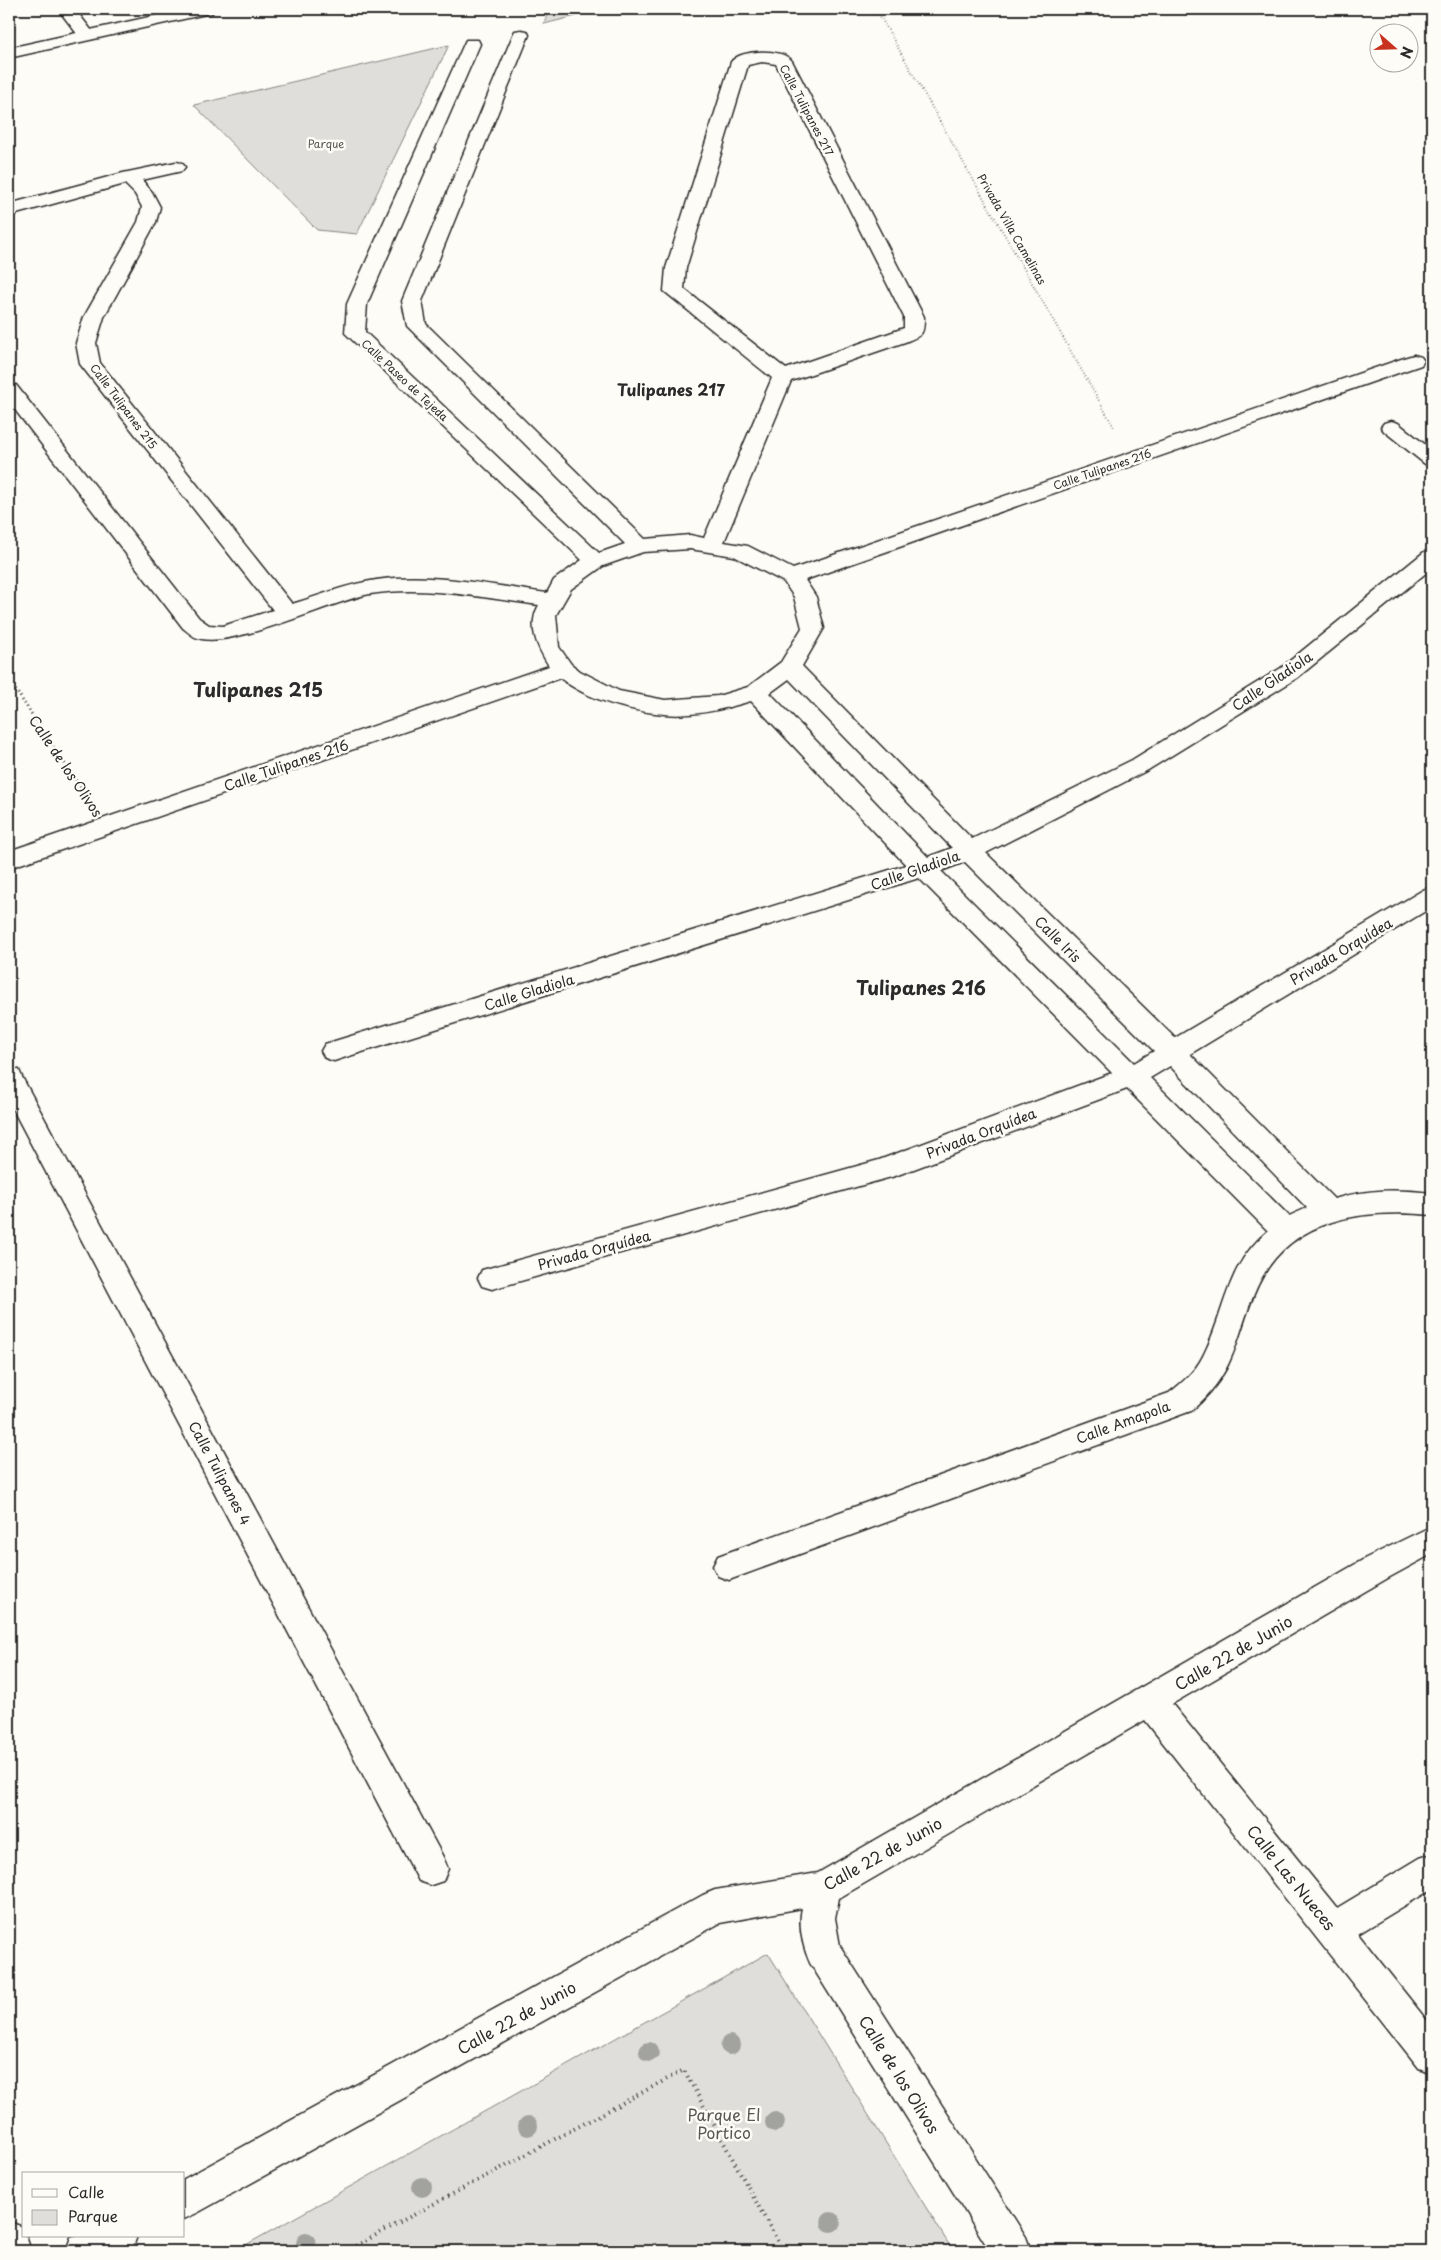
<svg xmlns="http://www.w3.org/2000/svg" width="1441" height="2260" viewBox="0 0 1441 2260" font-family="'Playpen Sans',sans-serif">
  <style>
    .green { fill: #dfdeda; stroke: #858482 }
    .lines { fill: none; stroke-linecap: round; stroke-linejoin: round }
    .minor-casing { stroke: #2b2b2b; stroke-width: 3 }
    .tertiary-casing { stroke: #2b2b2b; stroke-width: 3 }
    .secondary-casing { stroke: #2b2b2b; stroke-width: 3 }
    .path-far2 { stroke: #2b2b2b; stroke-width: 2; stroke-dasharray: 0.5 2.5; stroke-linecap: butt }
    .path-far1 { stroke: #2b2b2b; stroke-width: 3; stroke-dasharray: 1 3; stroke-linecap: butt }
    .path { stroke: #2b2b2b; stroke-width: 4; stroke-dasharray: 1 4.5; stroke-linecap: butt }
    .minor { fill: #fdfcf7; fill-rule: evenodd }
    .tertiary { fill: #fdfcf7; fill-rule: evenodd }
    .secondary { fill: #fdfcf7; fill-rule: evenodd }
    .tree { fill: #a2a29f }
    .labels { text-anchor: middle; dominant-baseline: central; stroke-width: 5; stroke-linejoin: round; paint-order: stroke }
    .far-street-label { font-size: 11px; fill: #2b2b2b; stroke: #fdfcf7 }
    .far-park-label { font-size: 11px; fill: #585857; stroke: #fdfcf7 }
    .street-label { font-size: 14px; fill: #2b2b2b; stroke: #fdfcf7 }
    .far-district-label { font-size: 16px; font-weight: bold; fill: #2b2b2b; stroke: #fdfcf7 }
    .near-street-label { font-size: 16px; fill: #2b2b2b; stroke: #fdfcf7 }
    .near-park-label { font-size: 16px; fill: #585857; stroke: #fdfcf7 }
    .district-label { font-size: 19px; font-weight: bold; fill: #2b2b2b; stroke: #fdfcf7 }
  </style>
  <rect width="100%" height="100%" fill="#fdfcf7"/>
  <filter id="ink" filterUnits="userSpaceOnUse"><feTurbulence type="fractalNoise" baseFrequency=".02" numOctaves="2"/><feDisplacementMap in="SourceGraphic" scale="10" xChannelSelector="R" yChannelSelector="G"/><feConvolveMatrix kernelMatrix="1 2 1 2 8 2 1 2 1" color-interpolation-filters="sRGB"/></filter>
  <g filter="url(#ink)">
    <!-- green -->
    <path class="green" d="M 549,9 L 604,9 L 544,24 Z
      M 449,45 L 357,234 L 317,230 L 194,105 Z
      M 768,1953 L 953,2251 L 235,2251 Z"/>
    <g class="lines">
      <defs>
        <path id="minor" d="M 58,9 L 75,9 L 95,35 L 93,39 L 81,39 Z
          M 521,30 L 527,31 L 529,35 L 422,301 L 426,324 L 645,539 L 690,535 L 704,538 L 772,378 L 664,291 L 666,268 L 731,62 C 740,49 783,48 792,61 L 924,317 C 924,336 922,335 905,342 L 791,381 L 724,542 L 748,546 L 793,569 L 1407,357 L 1414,355 L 1421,357 L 1424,361 L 1421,365 L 805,580 L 816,597 L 824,628 L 802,666 L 972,839 L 1132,760 L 1281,668 L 1424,552 L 1432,550 L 1432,568 L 1297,678 L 1148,770 L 986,853 L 1175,1038 L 1423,890 L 1432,887 L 1432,907 L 1190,1054 L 1334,1199 C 1367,1189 1398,1189 1432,1193 L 1432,1215 C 1365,1209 1291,1216 1258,1285 C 1234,1337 1239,1370 1191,1411 L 729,1580 L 718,1576 L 713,1566 L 718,1556 L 1169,1393 C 1182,1383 1195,1372 1203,1356 C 1226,1312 1225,1266 1268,1231 L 1127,1089 L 895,1176 L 492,1289 L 482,1286 L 478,1278 L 482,1270 L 879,1160 L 1112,1073 L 919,878 L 343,1058 L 334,1061 L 325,1058 L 321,1051 L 325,1044 L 906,865 L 751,701 C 724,709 693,717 664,714 C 629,711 588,700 560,678 L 9,868 L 9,851 L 549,666 C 537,647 527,626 539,605 C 484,598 425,585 370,594 C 331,601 227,652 195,637 C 191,635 187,631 183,628 L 9,402 L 9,383 L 16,385 L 199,618 L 209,625 L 223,626 L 273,610 L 80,364 L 76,343 L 84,317 L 138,222 L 142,207 L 135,194 L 125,184 L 9,216 L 9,204 L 123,173 L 176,162 L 182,163 L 185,167 L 182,171 L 142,180 L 152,192 L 160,207 L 156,222 L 104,317 L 96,343 L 100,363 L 292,604 C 316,597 340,587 365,582 C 422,570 489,585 547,593 L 554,580 L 582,560 L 345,333 L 347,304 L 464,44 L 466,40 L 478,40 L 480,44 L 367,304 L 365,332 L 599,553 L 625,544 L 407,326 L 402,301 L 513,35 L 515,31 ZM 762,62 L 776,64 L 904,317 L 904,328 L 786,369 L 684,289 L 686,268 L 748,65 ZM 690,549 L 734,556 L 784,582 L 794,597 L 802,628 L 781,662 L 748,687 L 718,696 L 665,700 L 619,691 L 580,671 L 571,664 L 559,647 L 556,615 L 571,589 L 603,566 L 643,552 ZM 789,679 L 952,848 L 928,857 L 770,693 ZM 965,862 L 1154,1051 L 1134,1063 L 941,871 ZM 1170,1066 L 1307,1208 L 1289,1216 L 1150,1078 Z
          M 1391,421 L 1398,423 L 1432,450 L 1432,466 L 1425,464 L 1384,431 L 1381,427 L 1384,423 Z
          M 9,1067 L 19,1070 L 22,1077 L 443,1857 L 448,1869 L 443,1881 L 431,1885 L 419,1881 L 9,1102 Z
          M 1432,1526 L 1432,1554 L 1388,1578 L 1172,1704 L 1337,1908 L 1420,1858 L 1432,1854 L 1432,1889 L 1358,1934 L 1432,2027 L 1432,2073 L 1419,2068 L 1145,1720 L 839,1898 L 835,1918 L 840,1946 L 1026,2237 L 1031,2251 L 990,2251 L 810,1963 C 803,1947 798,1926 802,1908 L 720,1923 L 197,2213 L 184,2219 L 184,2179 L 703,1895 L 715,1890 L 818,1873 L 1366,1558 Z
          M 74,2236 L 137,2236 L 132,2250 L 128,2251 L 66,2251 L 71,2237 Z"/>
        <path id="tertiary" d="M 185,9 L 214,9 L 212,13 L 206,14 L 9,58 L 9,48 Z"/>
        <path id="secondary" d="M 9,2222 L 23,2227 L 24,2236 L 26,2236 L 31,2251 L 9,2251 Z"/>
      </defs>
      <!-- minor casing -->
      <use href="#minor" class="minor-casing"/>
      <!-- tertiary casing -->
      <use href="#tertiary" class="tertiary-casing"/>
      <!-- secondary casing -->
      <use href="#secondary" class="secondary-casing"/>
      <!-- path-far2 -->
      <path class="path-far2" d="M 876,9 L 1114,427"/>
      <!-- path-far1 -->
      <path class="path-far1" d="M 9,680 L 85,794"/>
      <!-- path -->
      <path class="path" d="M 346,2251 L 684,2070 L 783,2251"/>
      <!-- minor -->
      <use href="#minor" class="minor"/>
      <!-- tertiary -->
      <use href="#tertiary" class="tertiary"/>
      <!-- secondary -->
      <use href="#secondary" class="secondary"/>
    </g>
    <!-- trees -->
    <g class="tree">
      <circle cx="730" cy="2045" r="10"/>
      <circle cx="649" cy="2052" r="10"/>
      <circle cx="775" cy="2122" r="10"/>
      <circle cx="528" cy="2126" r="10"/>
      <circle cx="422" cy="2187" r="10"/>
      <circle cx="831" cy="2222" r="10"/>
      <circle cx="306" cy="2243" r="10"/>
    </g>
  </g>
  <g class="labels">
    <!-- far-street labels -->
    <g class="far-street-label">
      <text transform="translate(807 110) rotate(62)">Calle Tulipanes 217</text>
      <text transform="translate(1012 229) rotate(60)">Privada Villa Camelinas</text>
      <text transform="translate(405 380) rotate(43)">Calle Paseo de Tejeda</text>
      <text transform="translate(124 406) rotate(53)">Calle Tulipanes 215</text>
      <text transform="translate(1102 469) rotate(-19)">Calle Tulipanes 216</text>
    </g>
    <!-- far-park labels -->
    <g class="far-park-label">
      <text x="326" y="143">Parque</text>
    </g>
    <!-- street labels -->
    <g class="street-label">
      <text transform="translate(1272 681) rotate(-34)">Calle Gladiola</text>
      <text transform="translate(286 765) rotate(-19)">Calle Tulipanes 216</text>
      <text transform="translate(66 766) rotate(56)">Calle de los Olivos</text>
      <text transform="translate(915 870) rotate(-19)">Calle Gladiola</text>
      <text transform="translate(1058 939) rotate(45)">Calle Iris</text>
      <text transform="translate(1341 951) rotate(-31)">Privada Orquídea</text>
      <text transform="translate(529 992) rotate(-17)">Calle Gladiola</text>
      <text transform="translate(981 1133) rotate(-21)">Privada Orquídea</text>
      <text transform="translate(594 1250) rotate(-15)">Privada Orquídea</text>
      <text transform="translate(1123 1422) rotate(-20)">Calle Amapola</text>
      <text transform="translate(220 1473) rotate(62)">Calle Tulipanes 4</text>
    </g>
    <!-- far-district labels -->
    <g class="far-district-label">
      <text x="671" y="389">Tulipanes 217</text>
    </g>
    <!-- near-street labels -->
    <g class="near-street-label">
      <text transform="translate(1233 1652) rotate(-30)">Calle 22 de Junio</text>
      <text transform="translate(882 1853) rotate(-29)">Calle 22 de Junio</text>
      <text transform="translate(1292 1877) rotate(51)">Calle Las Nueces</text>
      <text transform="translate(516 2017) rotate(-29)">Calle 22 de Junio</text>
      <text transform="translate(900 2074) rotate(58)">Calle de los Olivos</text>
    </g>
    <!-- near-park labels -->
    <g class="near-park-label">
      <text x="724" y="2114">Parque El<tspan x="724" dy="18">Portico</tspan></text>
    </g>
    <!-- district labels -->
    <g class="district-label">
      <text x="258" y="689">Tulipanes 215</text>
      <text x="921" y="987">Tulipanes 216</text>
    </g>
  </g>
  <!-- margin -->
  <rect width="1441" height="2260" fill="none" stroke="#fdfcf7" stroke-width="30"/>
  <rect x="15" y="15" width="1411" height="2230" fill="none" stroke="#2b2b2b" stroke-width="2" filter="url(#ink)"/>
  <!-- legend -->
  <rect x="22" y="2172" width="162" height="65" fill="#fdfcf7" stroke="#a9a8a5"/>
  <rect x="32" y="2189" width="25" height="8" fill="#fdfcf7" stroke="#a9a8a5"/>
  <text x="68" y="2198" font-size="15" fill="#2b2b2b">Calle</text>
  <rect x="32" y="2210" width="25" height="15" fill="#dfdeda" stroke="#a9a8a5"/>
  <text x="68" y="2222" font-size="15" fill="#2b2b2b">Parque</text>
  <!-- north arrow -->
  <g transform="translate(1394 48) rotate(110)"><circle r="24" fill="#fdfcf7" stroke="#a9a8a5"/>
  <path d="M0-4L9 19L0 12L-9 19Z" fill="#c8321e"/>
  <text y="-8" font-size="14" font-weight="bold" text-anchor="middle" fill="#2b2b2b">N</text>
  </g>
</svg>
